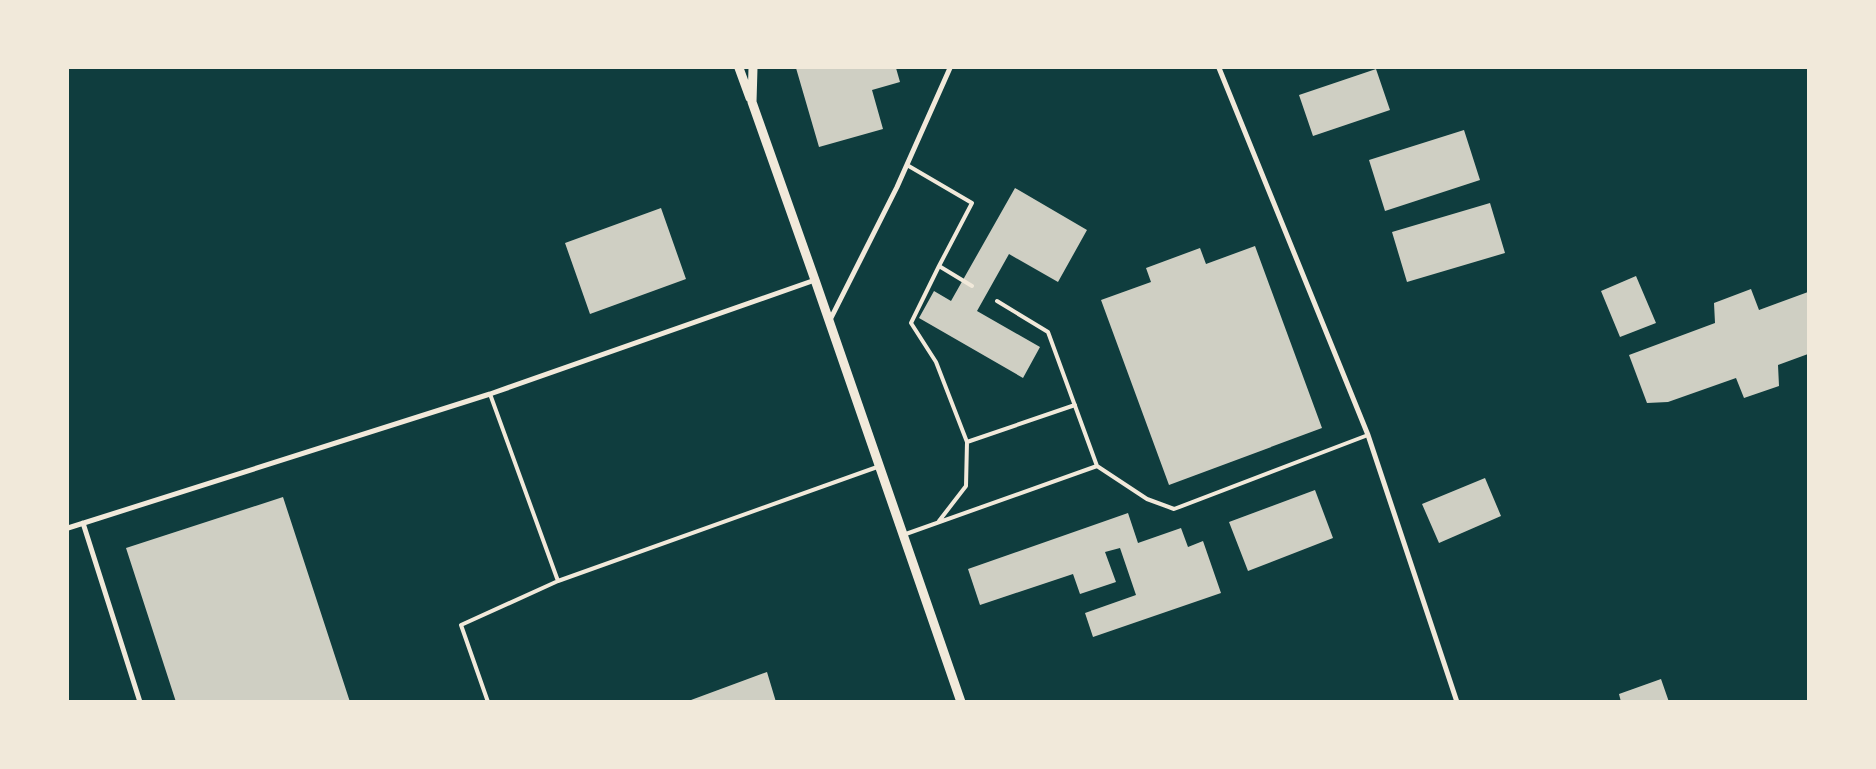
<svg xmlns="http://www.w3.org/2000/svg" width="1876" height="769" viewBox="0 0 1876 769" font-family="'Source Serif 4',serif">
  <style>
    .building { fill: #cfcfc3 }
    .lines { fill: none; stroke-linecap: round; stroke-linejoin: round }
    .service { stroke: #f1e9da; stroke-width: 4 }
    .minor { stroke: #f1e9da; stroke-width: 5 }
    .tertiary { stroke: #f1e9da; stroke-width: 9 }
  </style>
  <rect width="100%" height="100%" fill="#0f3d3e"/>
  <!-- building -->
  <path class="building" d="M 796,68 L 896,68 L 900,82 L 872,90 L 883,129 L 819,147 Z
    M 1376,69 L 1390,110 L 1313,136 L 1299,95 Z
    M 1464,130 L 1480,180 L 1385,211 L 1369,160 Z
    M 1015,188 L 1087,230 L 1058,282 L 1009,254 L 977,311 L 1040,347 L 1023,378 L 919,318 L 934,291 L 951,301 Z
    M 1490,203 L 1505,253 L 1407,282 L 1392,232 Z
    M 661,208 L 686,279 L 590,314 L 565,243 Z
    M 1255,246 L 1322,428 L 1169,485 L 1101,300 L 1151,282 L 1146,268 L 1200,248 L 1206,264 Z
    M 1636,276 L 1656,323 L 1620,337 L 1601,291 Z
    M 1751,289 L 1759,310 L 1808,292 L 1808,354 L 1778,365 L 1779,386 L 1744,398 L 1736,378 L 1668,402 L 1647,403 L 1629,355 L 1715,323 L 1714,303 Z
    M 1485,478 L 1501,516 L 1439,543 L 1422,504 Z
    M 1315,490 L 1333,538 L 1248,571 L 1229,522 Z
    M 283,497 L 350,702 L 176,702 L 126,548 Z
    M 1128,513 L 1138,543 L 1181,528 L 1188,547 L 1203,541 L 1221,593 L 1093,637 L 1085,613 L 1136,595 L 1120,548 L 1105,552 L 1116,582 L 1080,594 L 1073,574 L 980,605 L 968,569 Z
    M 767,672 L 776,702 L 691,702 L 691,700 Z
    M 1661,679 L 1669,702 L 1621,702 L 1619,694 Z"/>
  <g class="lines">
    <!-- service -->
    <path class="service" d="M 907,165 L 972,203 L 939,266 L 972,286
      M 939,266 L 911,323 L 936,362 L 967,442 L 966,486 L 939,521
      M 997,301 L 1048,332 L 1097,466
      M 490,394 L 558,581 L 880,466
      M 967,442 L 1075,405
      M 903,535 L 1097,466 L 1147,499 L 1174,509 L 1368,435
      M 488,702 L 461,625 L 558,581"/>
    <!-- minor -->
    <path class="minor" d="M 1219,68 L 1368,435 L 1457,702
      M 830,320 L 897,187 L 950,68
      M 83,523 L 140,702
      M 68,528 L 490,394 L 815,280"/>
    <!-- tertiary -->
    <path class="tertiary" d="M 739,68 L 750,98
      M 753,68 L 752,102 L 815,280 L 961,702"/>
  </g>
  <!-- border -->
  <rect width="1876" height="769" fill="none" stroke="#f1e9da" stroke-width="138"/>
</svg>
